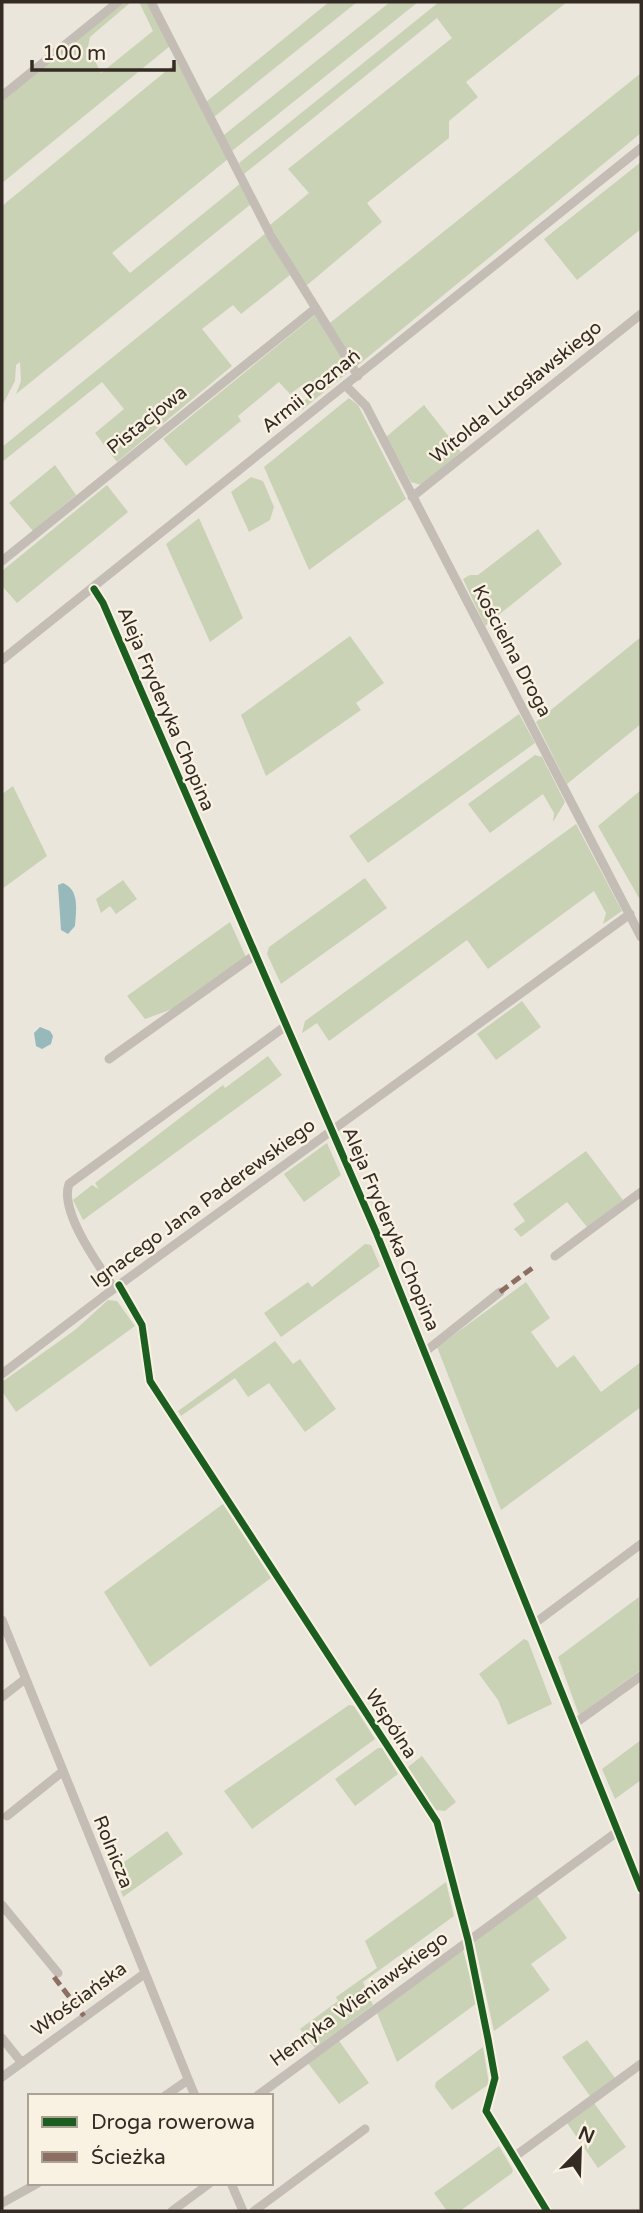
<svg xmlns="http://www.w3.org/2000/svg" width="643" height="2213" viewBox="0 0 643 2213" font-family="'Varela Round',sans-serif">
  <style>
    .green { fill: #c9d2b4 }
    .water { fill: #97b9bc }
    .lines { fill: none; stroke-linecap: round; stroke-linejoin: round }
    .minor { stroke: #c4bdb5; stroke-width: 9 }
    .quiet { stroke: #8d6e63; stroke-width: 5; stroke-dasharray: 10 5; stroke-linecap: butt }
    .cycleway-casing { stroke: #f9f1e1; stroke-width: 11 }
    .cycleway { stroke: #1b5e20; stroke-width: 7 }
    .labels { text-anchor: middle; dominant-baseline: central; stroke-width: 5; stroke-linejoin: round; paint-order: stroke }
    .street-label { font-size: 19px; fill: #332b24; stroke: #f9f1e1 }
  </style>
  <rect width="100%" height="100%" fill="#ebe6db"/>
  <!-- green -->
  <path class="green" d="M 124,2 L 131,2 L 90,37 L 88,47 L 101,73 L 153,31 L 139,2 L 147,2 L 170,46 L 2,183 L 2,101 Z
    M 329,2 L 357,2 L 214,117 L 206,102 Z
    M 390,2 L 418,2 L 232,151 L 224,135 Z
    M 439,2 L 567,2 L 466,82 L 478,97 L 449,121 L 449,138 L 367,203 L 382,222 L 306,286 L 270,225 L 309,193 L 288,169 L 452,38 L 437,18 L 244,174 L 239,163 Z
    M 177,62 L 228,159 L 112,253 L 130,273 L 241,183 L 251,204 L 16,394 L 21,381 L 20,362 L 16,365 L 15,381 L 2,406 L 2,206 Z
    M 641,73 L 641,133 L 357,366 L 330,323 Z
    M 641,162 L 641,229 L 577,280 L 544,239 Z
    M 266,233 L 290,275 L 241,314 L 233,305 L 202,329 L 232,366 L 117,462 L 95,433 L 124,409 L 102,382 L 2,462 L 2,447 Z
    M 315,315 L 343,358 L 347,373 L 302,410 L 298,405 L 309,397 L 301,386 L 290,394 L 279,382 L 238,416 L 241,421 L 186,466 L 163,439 Z
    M 349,398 L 358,405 L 406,499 L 309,570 L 264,467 Z
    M 424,405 L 461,452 L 421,485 L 411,482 L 386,437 Z
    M 55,465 L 76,495 L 33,531 L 9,503 Z
    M 251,477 L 263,481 L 274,507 L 270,520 L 249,532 L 231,492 Z
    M 107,485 L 128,512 L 17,603 L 2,586 L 2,571 Z
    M 199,518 L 243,618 L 210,642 L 166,544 Z
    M 538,529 L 562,564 L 485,626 L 463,579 L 470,575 L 478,575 Z
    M 350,636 L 384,683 L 356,703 L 361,710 L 266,776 L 241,715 Z
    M 641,637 L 641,724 L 567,784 L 536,722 Z
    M 519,714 L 535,743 L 368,863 L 349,836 Z
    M 535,755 L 542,757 L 565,802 L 553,822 L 554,813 L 543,794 L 490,833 L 468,804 Z
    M 13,786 L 47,856 L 2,889 L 2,794 Z
    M 641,790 L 641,896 L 639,898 L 598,826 Z
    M 576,824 L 622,911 L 603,924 L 606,913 L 594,891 L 488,969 L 467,940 L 329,1041 L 317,1023 L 302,1033 L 305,1021 Z
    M 365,878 L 387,908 L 281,984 L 267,954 L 269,947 Z
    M 123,880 L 137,899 L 116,914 L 110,906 L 101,913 L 96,899 Z
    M 230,922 L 246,957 L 175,1008 L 145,1019 L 127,996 Z
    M 522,1001 L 541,1027 L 496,1060 L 477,1034 Z
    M 268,1056 L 282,1075 L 83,1220 L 73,1200 L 92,1185 L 99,1189 L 95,1183 L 223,1085 L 225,1088 Z
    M 327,1143 L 341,1175 L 304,1202 L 284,1174 Z
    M 586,1151 L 623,1200 L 587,1227 L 567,1202 L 521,1237 L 514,1229 L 525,1221 L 513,1204 Z
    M 365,1244 L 371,1245 L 380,1266 L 281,1337 L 264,1313 L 308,1282 L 312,1287 Z
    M 526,1282 L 550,1318 L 531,1332 L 557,1368 L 574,1355 L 601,1392 L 641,1362 L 641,1407 L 501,1510 L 437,1347 Z
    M 108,1300 L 117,1301 L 135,1326 L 16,1412 L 2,1391 L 2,1382 L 75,1330 Z
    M 275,1341 L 293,1364 L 300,1359 L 336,1409 L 305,1432 L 269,1383 L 248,1397 L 235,1378 L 181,1416 L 178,1411 Z
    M 223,1504 L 271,1578 L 150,1667 L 104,1592 Z
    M 639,1597 L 641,1670 L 579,1715 L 558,1657 Z
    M 524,1639 L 528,1641 L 552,1704 L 508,1725 L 498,1700 L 479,1674 Z
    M 349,1705 L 354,1706 L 375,1739 L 252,1829 L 224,1791 Z
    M 641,1740 L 641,1780 L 615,1799 L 602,1769 Z
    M 378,1748 L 382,1748 L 398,1774 L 355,1806 L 335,1779 Z
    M 422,1756 L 456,1802 L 445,1811 L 436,1810 L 408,1767 Z
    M 167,1831 L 183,1854 L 123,1897 L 113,1870 Z
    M 446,1882 L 454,1916 L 363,1982 L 373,2005 L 315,2048 L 300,2029 L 338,2001 L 336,1997 L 377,1968 L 365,1941 Z
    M 537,1896 L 567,1938 L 531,1964 L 550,1990 L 494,2031 L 474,1941 Z
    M 463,1950 L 477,2003 L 397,2062 L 377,2013 Z
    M 587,2040 L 615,2078 L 590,2096 L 562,2057 Z
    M 339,2041 L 369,2083 L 339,2104 L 308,2063 Z
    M 483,2047 L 489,2084 L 452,2110 L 435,2087 L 436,2082 Z
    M 594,2103 L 626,2147 L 598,2168 L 567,2123 Z
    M 499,2146 L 513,2170 L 512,2173 L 460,2211 L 447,2211 L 434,2193 Z"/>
  <!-- water -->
  <path class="water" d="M 63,883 C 80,890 76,910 75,926 L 68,934 L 61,930 L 58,885 Z
    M 40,1027 L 50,1031 L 53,1036 L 51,1044 L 42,1049 L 36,1046 L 34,1033 Z"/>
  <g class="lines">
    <!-- minor -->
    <path class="minor" d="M 151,2 L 271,236 L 358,376
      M 2,96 L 118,2
      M 346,386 L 366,406 L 641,937
      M 412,497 L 641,314
      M 2,561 L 316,308
      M 94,589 L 103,603 L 376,1232 L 641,1889
      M 2,660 L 641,148
      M 109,1059 L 255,955
      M 555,1256 L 641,1192
      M 119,1285 L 142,1325 L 150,1381 L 437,1822 L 468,1940 L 488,2039 L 495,2078 L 486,2111 L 547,2211
      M 114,1288 C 99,1266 59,1211 69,1184 L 287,1025
      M 426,1351 L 500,1292
      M 2,1374 L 108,1293 L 630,914
      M 2,1620 L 195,2096
      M 535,1623 L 641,1544
      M 2,1697 L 25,1679
      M 574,1724 L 641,1676
      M 7,1816 L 62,1772
      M 2,1905 L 58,1973
      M 2,2038 L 22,2063
      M 2,2077 L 144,1974
      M 165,2096 L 188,2080
      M 257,2096 L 617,1832
      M 514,2157 L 641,2064
      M 231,2183 L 243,2211
      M 2,2203 L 38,2183
      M 172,2211 L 210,2183
      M 254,2211 L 365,2129"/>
    <!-- quiet -->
    <path class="quiet" d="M 500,1292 L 535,1266
      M 54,1977 L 84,2016"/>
    <defs>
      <path id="cycleway" d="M 94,589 L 103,603 L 376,1232 L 641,1889
        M 119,1285 L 142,1325 L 150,1381 L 437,1822 L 468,1940 L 488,2039 L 495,2078 L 486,2111 L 547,2211"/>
    </defs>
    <!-- cycleway casing -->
    <use href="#cycleway" class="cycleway-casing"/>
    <!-- cycleway -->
    <use href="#cycleway" class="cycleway"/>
  </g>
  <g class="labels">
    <!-- street labels -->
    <g class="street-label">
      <text transform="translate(311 391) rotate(-39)">Armii Poznań</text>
      <text transform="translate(516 392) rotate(-39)">Witolda Lutosławskiego</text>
      <text transform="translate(147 420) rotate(-39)">Pistacjowa</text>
      <text transform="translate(512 651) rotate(62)">Kościelna Droga</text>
      <text transform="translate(166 709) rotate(67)">Aleja Fryderyka Chopina</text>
      <text transform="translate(203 1203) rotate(-36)">Ignacego Jana Paderewskiego</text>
      <text transform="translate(391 1229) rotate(67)">Aleja Fryderyka Chopina</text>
      <text transform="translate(391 1724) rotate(57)">Wspólna</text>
      <text transform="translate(113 1852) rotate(68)">Rolnicza</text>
      <text transform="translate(79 1999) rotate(-36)">Włościańska</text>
      <text transform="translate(359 1999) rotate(-36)">Henryka Wieniawskiego</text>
    </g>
  </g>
  <!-- border -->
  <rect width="643" height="2213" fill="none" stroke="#332b24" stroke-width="7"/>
  <!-- legend -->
  <rect x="28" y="2094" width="245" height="91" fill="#f9f1e1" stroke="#aaa295" stroke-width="2"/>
  <rect x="42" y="2117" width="35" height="10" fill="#1b5e20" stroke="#aaa295" stroke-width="2"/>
  <text x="91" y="2129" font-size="21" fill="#332b24">Droga rowerowa</text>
  <rect x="42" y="2152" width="35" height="10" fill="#8d6e63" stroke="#aaa295" stroke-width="2"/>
  <text x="91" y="2164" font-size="21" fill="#332b24">Ścieżka</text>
  <!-- north arrow -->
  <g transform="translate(580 2150) rotate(23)" stroke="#f9f1e1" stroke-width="5" paint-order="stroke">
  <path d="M0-5L12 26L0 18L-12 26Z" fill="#332b24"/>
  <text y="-10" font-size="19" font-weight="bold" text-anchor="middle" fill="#332b24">N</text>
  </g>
  <!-- scale -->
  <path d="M32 60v10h142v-10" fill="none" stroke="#332b24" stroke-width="3.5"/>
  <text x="42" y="60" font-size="21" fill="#332b24" stroke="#f9f1e1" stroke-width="5" paint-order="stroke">100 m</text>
</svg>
